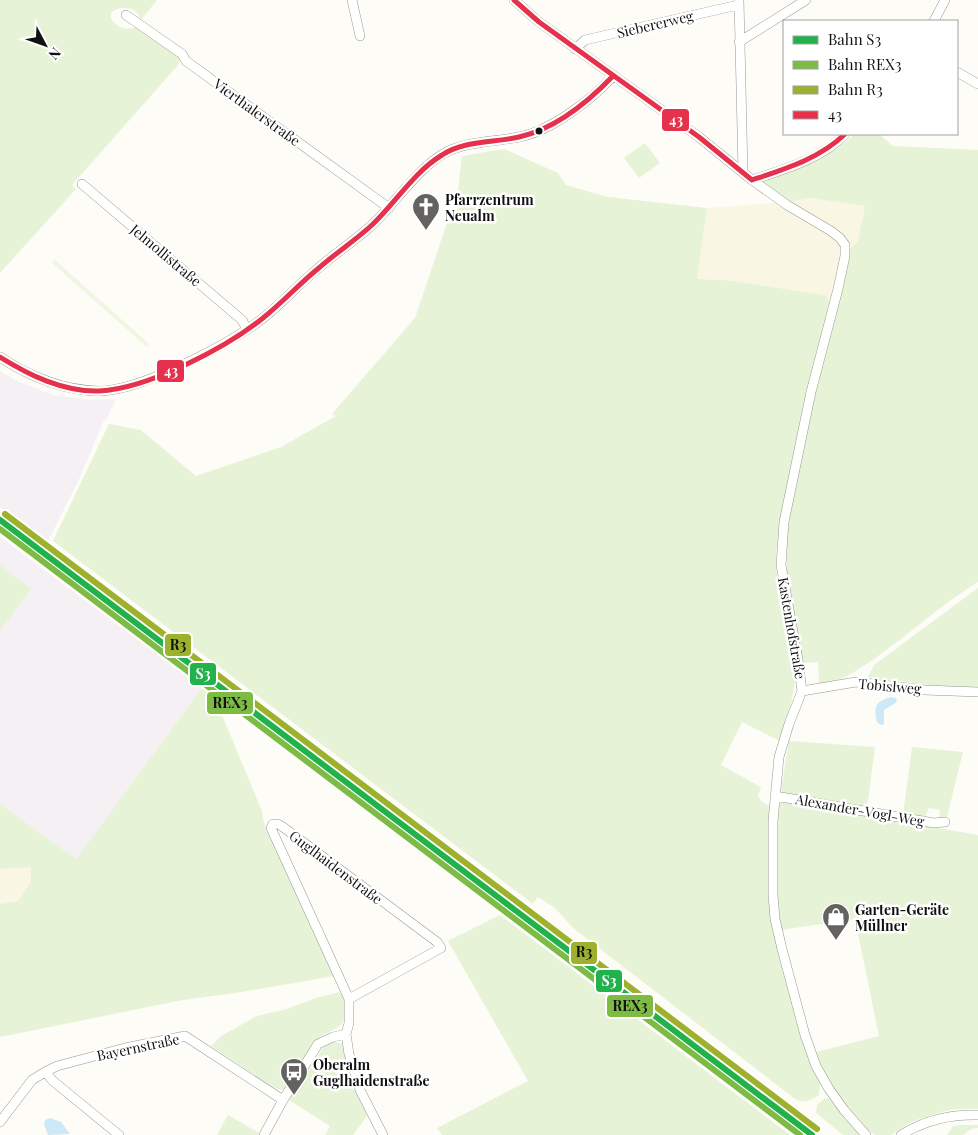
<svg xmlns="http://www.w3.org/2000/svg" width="978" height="1135" viewBox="0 0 978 1135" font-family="'Playfair Display',serif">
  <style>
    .industrial { fill: #f5f0f3 }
    .farmland { fill: #f9f7e4 }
    .green { fill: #e7f3d7 }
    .pitch { fill: #f0f6e1 }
    .water { fill: #cde8f7 }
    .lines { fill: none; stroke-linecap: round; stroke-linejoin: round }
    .minor-casing { stroke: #979795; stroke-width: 10 }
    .minor { stroke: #fffffe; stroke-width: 9 }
    .bus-1-casing { stroke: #fff; stroke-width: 9 }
    .bus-1 { stroke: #e5314c; stroke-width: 5 }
    .rail-1-casing { stroke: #fff; stroke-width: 10 }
    .rail-2-casing { stroke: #fff; stroke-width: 10 }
    .rail-3-casing { stroke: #fff; stroke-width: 10 }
    .rail-1 { stroke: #22b24c; stroke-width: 6 }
    .rail-2 { stroke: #7ebb45; stroke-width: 6 }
    .rail-3 { stroke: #9db12d; stroke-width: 6 }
    .bus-dot { fill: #111; stroke: #fff; stroke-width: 2 }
    .labels { text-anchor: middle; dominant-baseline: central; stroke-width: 5; stroke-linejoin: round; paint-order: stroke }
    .street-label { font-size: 14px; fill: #111; stroke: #fff }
    .poi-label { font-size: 14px; font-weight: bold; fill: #111; stroke: #fff; text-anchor: start }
    .line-badge { stroke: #fff; stroke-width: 2 }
    .badge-label { font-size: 14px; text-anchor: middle; font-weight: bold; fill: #fff }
    .pale-badge-label { font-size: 14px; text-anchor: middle; font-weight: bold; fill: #111 }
  </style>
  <rect width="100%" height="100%" fill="#fdfcf7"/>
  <!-- industrial -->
  <path class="industrial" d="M 0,371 L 19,382 L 54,395 L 91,400 L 116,399 L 106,420 L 104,420 L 80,477 L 47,543 L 0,507 Z
    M 0,537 L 202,688 L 76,859 L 0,804 Z"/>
  <!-- farmland -->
  <path class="farmland" d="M 810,198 L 865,206 L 858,241 L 839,300 L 829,301 L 825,295 L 726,280 L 697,279 L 707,208 L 788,202 Z
    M 31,866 L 31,882 L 18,901 L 0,904 L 0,869 Z"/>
  <!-- green -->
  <path class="green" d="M 0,0 L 157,0 L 140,21 C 141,0 94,7 117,25 C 123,30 129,29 136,27 L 179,57 L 179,64 L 72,185 L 76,189 L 0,273 Z
    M 854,134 L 879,134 L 893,146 L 978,150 L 978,582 C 940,605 908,636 871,661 C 855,672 839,682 819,686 L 818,662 L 803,663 L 787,576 L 786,533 L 799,463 L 819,372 L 839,300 L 850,249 L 858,241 L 865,206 L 810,198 L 788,202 L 761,184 L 766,178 C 796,167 832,159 854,134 Z
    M 645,143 L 660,163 L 639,178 L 624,158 Z
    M 504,149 L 558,173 L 566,185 L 608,197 L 707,208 L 697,279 L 726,280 L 825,295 L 829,301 L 826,320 C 812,378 797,435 786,494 C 782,515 777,536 776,558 C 775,595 792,633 795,670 C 796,694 786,719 780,741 L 742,722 L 721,765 L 761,787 L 758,796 L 761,801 L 769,806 L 772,921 L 778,951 L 802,1035 L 813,1069 L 820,1083 L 819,1095 C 811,1100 804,1104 795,1099 L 573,928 L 555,908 L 538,897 L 533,904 L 53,541 L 109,424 L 141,430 L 196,476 L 281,447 L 336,416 L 332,414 L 415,318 L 458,190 L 462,156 Z
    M 0,565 L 31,589 L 0,631 Z
    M 978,588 L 978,688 L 961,689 L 868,677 L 874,665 Z
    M 202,688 L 226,706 L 222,715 L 262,811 C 264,835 280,853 290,874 C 306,907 319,942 334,976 L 242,992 L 183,1000 L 0,1037 L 0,904 L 18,901 L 31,882 L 31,867 L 0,869 L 0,804 L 76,859 Z
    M 789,741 L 875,747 L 867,808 L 785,794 L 781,791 Z
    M 912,747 L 963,752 L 947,817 L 939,818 L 940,810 L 929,808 L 924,818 L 903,814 Z
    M 785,801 L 978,835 L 978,1109 L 954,1109 L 935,1114 L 911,1122 L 891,1135 L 875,1135 C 850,1117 826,1081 816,1052 L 879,1036 L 855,919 L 781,930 L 777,895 L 778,820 L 779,805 L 781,802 Z
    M 500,915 L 790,1135 L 442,1135 L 437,1128 L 528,1081 L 448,941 Z
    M 339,992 C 345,998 346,1002 346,1011 C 345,1030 332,1028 319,1038 L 285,1089 L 280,1090 L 271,1086 L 211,1046 L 221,1036 L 257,1016 L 287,1009 L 316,998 Z
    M 334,1042 L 340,1043 L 345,1047 L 367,1116 L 353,1135 L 325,1135 L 330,1126 L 289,1100 L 323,1048 L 328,1043 Z
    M 825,1098 L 829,1099 L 859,1135 L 843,1135 L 816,1113 L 817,1105 Z
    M 228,1115 L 259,1133 L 259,1135 L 217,1135 Z
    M 962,1125 L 978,1125 L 978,1128 L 971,1129 L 963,1135 L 947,1135 L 953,1126 Z"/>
  <!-- pitch -->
  <path class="pitch" d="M 55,260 L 149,344 L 147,347 L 52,263 Z"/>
  <!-- water -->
  <path class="water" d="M 891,697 L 896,698 L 897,702 L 884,710 L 884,724 L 881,725 L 877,722 C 873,707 876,701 891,697 Z
    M 50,1118 L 61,1122 L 70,1134 L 48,1135 L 44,1124 L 45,1120 Z"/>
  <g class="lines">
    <defs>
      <path id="minor" d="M 352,0 L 360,36
        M 514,0 L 539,22 L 699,137 L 752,180 L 787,205 L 831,231 L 840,238 L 845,245 L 845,256 L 838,289 L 811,392 L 784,522 L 781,565 L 798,660 L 802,691 L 789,724 L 779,757 L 773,821 L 773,895 L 775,919 L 782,949 L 805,1035 L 816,1066 L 829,1089 L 844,1110 L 866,1135
        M 739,0 L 743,173
        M 126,15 L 182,54 L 186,61 L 389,208
        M 934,21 L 945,0
        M 739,42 L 806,0
        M 575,49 L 585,40 L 738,5
        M 957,72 L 978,84
        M 752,180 C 782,170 824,158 845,134
        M 82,184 L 242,320 L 247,329
        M 0,357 C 30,377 61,390 98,391 C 139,392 229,344 262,319 C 281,304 297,286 315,271 C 333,255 353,242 371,226 C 394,205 416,170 443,154 C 465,141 494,142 519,137 C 549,132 593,99 613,76
        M 802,691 L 856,682 L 925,690 L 978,692
        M 775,796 L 934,823 L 945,822
        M 349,999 L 441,948 L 437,942 L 283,827 L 278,824 L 273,824 L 271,828 L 349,999 L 349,1023 L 346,1034 L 349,1054 L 360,1090 L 383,1135
        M 45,1072 L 53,1081 L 119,1135
        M 0,1122 L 32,1080 L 45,1072 L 57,1066 L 125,1048 L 185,1036 L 283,1100
        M 264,1135 L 283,1100 L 318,1044 L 333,1037 L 346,1034
        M 901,1135 C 925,1120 950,1114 978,1115"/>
    </defs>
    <!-- minor casing -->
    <use href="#minor" class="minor-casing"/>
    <!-- minor -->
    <use href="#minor" class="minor"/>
    <defs>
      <path id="bus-1" d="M 514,0 L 539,22 L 699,137 L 752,180 C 785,169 819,159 845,134
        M 0,357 C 29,375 63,392 99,391 C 147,389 226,348 263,318 C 283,302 300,283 320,267 C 337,252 356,240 373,224 C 396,202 414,172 442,155 C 465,140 493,143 519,137 C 555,129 588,102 613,76"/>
    </defs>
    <!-- bus-1 casing -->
    <use href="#bus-1" class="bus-1-casing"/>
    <!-- bus-1 -->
    <use href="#bus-1" class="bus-1"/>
    <defs>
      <path id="rail-1" d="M 0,520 L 812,1135"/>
      <path id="rail-2" d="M 0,529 L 800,1135"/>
      <path id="rail-3" d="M 5,514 L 817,1129"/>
    </defs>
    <!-- rail-1 casing -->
    <use href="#rail-1" class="rail-1-casing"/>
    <!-- rail-2 casing -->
    <use href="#rail-2" class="rail-2-casing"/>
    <!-- rail-3 casing -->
    <use href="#rail-3" class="rail-3-casing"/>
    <!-- rail-1 -->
    <use href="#rail-1" class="rail-1"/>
    <!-- rail-2 -->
    <use href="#rail-2" class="rail-2"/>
    <!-- rail-3 -->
    <use href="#rail-3" class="rail-3"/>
  </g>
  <!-- icons -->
  <defs>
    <symbol id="church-pin" viewBox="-11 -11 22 30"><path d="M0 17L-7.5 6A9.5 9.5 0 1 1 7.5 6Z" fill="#646362" stroke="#fff"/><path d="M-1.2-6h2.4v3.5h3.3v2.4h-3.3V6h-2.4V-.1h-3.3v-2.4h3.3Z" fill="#fff"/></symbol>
    <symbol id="shop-pin" viewBox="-11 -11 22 30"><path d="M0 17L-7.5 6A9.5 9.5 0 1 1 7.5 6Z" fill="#646362" stroke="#fff"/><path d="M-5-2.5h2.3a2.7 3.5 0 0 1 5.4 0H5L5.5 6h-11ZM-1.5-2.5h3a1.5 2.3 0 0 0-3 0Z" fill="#fff"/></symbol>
    <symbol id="bus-pin" viewBox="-11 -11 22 30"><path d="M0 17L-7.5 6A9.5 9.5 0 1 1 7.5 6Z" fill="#646362" stroke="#fff"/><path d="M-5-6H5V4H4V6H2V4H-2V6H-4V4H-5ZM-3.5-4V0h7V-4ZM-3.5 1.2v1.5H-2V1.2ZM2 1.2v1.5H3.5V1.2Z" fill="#fff"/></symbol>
  </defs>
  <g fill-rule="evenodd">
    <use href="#church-pin" x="410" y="191" width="32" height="43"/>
    <use href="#shop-pin" x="820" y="901" width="32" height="43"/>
    <use href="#bus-pin" x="278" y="1056" width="32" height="43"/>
  </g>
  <!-- markers -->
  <circle class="bus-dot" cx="539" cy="131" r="4.5"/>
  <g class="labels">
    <!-- street labels -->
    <g class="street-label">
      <text transform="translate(655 24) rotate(-13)">Siebererweg</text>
      <text transform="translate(257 112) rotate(36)">Vierthalerstraße</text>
      <text transform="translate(166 255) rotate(40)">Jelmollistraße</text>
      <text transform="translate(792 628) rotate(80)">Kastenhofstraße</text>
      <text transform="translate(890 686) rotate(5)">Tobislweg</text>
      <text transform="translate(860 810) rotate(10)">Alexander-Vogl-Weg</text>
      <text transform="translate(336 867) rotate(37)">Guglhaidenstraße</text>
      <text transform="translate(138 1047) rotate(-12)">Bayernstraße</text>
    </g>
    <!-- poi labels -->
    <g class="poi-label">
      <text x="445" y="199">Pfarrzentrum<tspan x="445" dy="16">Neualm</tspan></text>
      <text x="855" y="909">Garten-Geräte<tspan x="855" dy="16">Müllner</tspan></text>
      <text x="313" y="1064">Oberalm<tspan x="313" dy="16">Guglhaidenstraße</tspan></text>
    </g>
  </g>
  <g class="line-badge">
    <rect x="661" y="108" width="29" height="24" rx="5" fill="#e5314c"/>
    <rect x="156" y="359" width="29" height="24" rx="5" fill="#e5314c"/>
    <rect x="164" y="633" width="28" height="24" rx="5" fill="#9db12d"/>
    <rect x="189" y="662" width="28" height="24" rx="5" fill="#22b24c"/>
    <rect x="206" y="691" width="48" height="24" rx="5" fill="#7ebb45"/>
    <rect x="570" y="941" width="28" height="24" rx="5" fill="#9db12d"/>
    <rect x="595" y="969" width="28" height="24" rx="5" fill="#22b24c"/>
    <rect x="606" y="994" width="48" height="24" rx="5" fill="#7ebb45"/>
  </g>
  <g class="badge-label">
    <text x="676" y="125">43</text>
    <text x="171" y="376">43</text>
    <text x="203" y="679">S3</text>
    <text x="609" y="986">S3</text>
  </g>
  <g class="pale-badge-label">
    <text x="178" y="650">R3</text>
    <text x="230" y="708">REX3</text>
    <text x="584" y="957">R3</text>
    <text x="630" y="1011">REX3</text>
  </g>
  <!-- legend -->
  <rect x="783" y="20" width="175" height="115" fill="#ffffff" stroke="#a0a0a0"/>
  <rect x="793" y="36" width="25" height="8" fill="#22b24c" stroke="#a0a0a0"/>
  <text x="828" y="45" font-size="15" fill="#111111">Bahn S3</text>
  <rect x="793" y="61" width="25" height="8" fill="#7ebb45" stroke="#a0a0a0"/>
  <text x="828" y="70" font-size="15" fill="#111111">Bahn REX3</text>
  <rect x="793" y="86" width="25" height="8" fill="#9db12d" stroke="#a0a0a0"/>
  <text x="828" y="95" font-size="15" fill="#111111">Bahn R3</text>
  <rect x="793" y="111" width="25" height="8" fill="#e5314c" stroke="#a0a0a0"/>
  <text x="828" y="120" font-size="15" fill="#111111">43</text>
  <!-- north arrow -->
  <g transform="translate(45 45) rotate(131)" stroke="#ffffff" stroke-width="4" paint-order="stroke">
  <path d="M0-4L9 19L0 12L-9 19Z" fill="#111111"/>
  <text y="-8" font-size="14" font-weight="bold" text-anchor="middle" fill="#111111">N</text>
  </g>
</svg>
